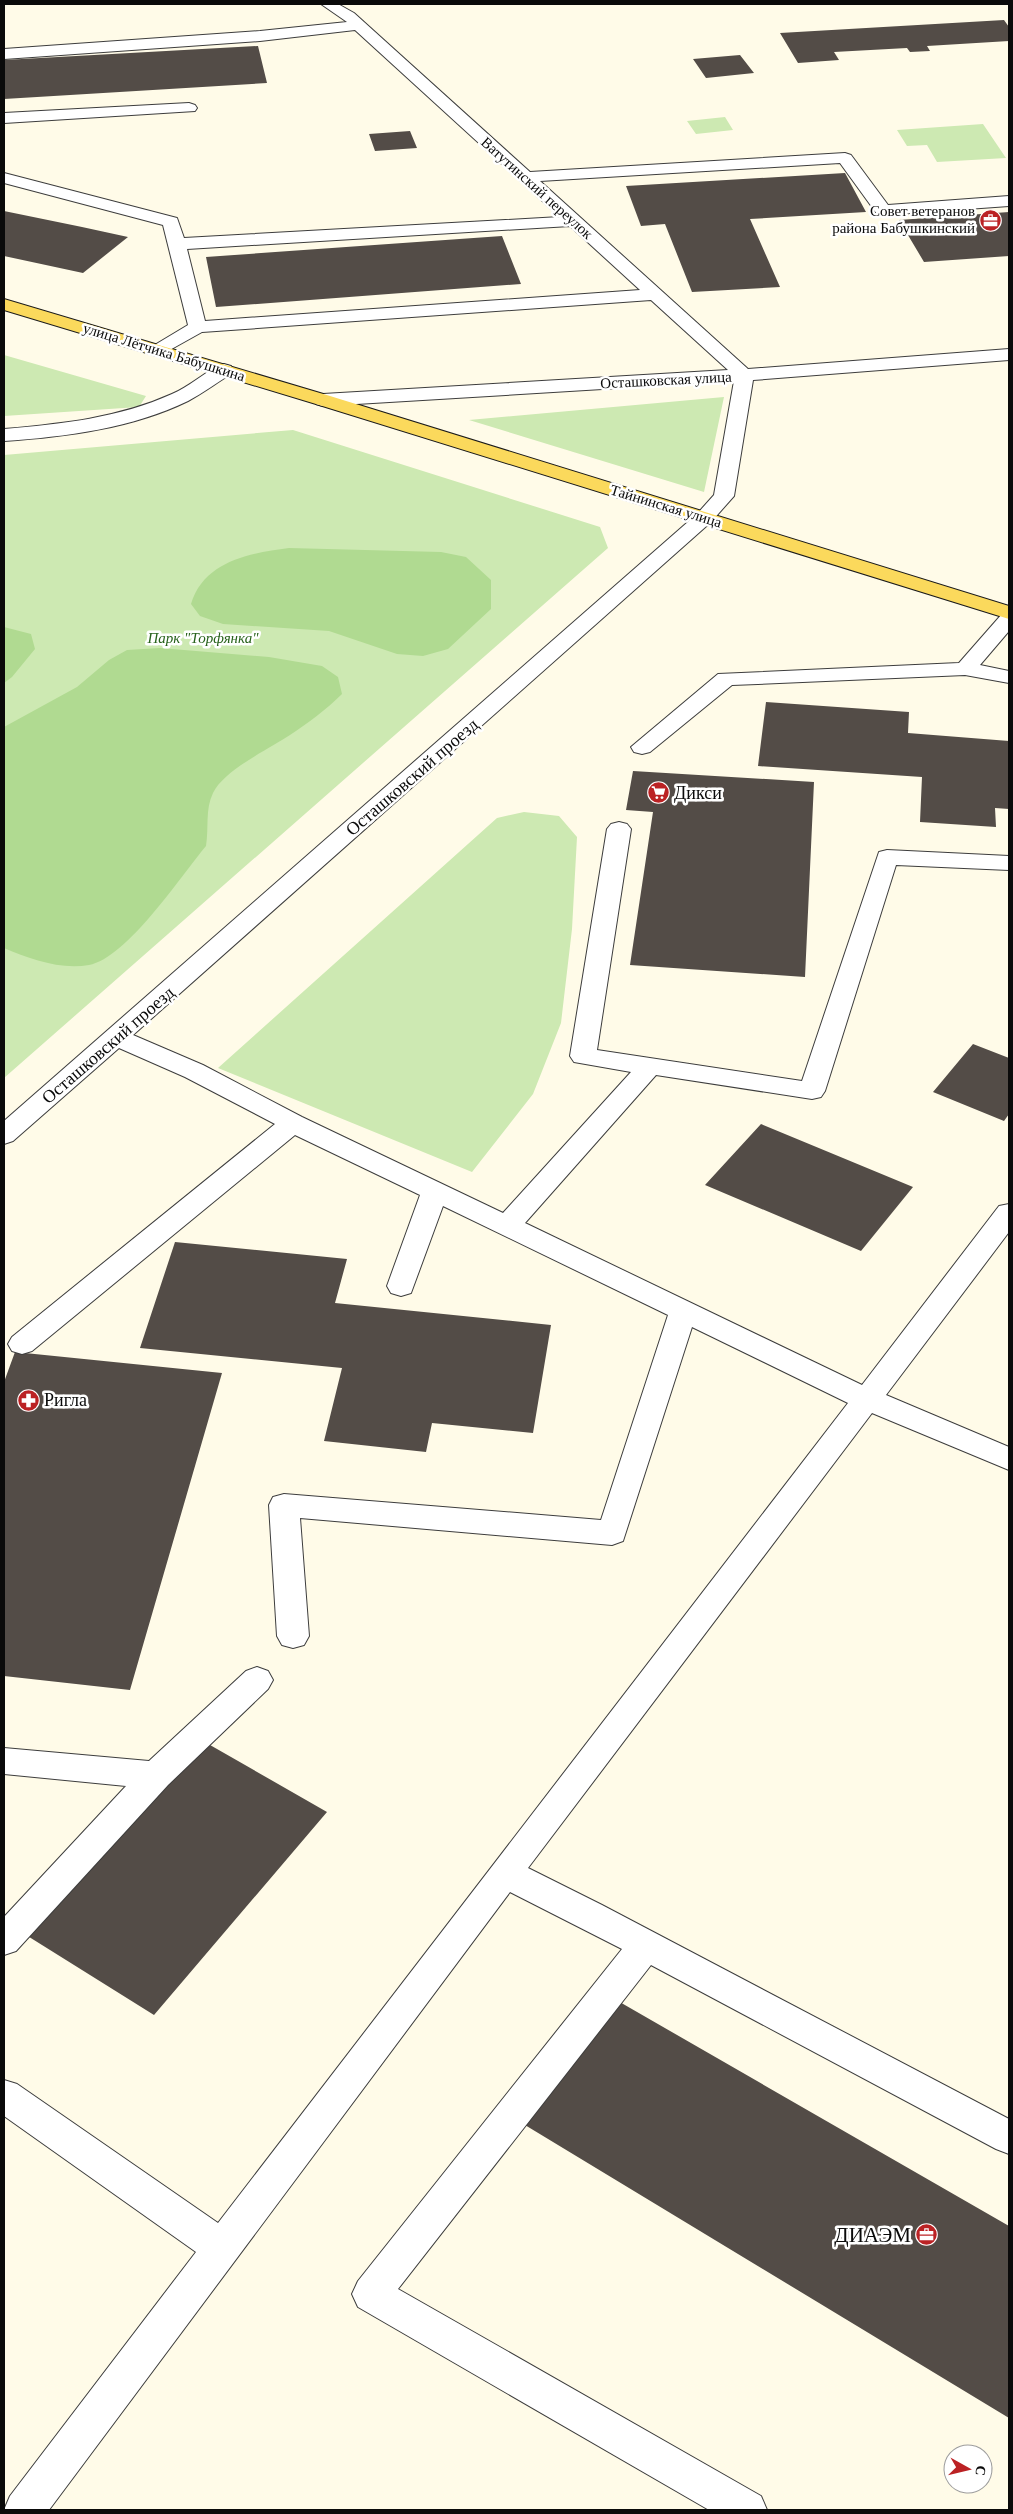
<svg xmlns="http://www.w3.org/2000/svg" width="1013" height="2514" viewBox="0 0 1013 2514" font-family="Georgia,serif">
  <style>
    .green { fill: #cde9b2 }
    .forest { fill: #b0da91 }
    .building { fill: #534c47 }
    .lines { fill: none; stroke-linecap: round; stroke-linejoin: round }
    .minor-casing { stroke: #3d3d3d; stroke-width: 2 }
    .major-casing { stroke: #1b1b1b; stroke-width: 2 }
    .minor { fill: #fff; fill-rule: evenodd }
    .major { fill: #fbd95c; fill-rule: evenodd }
    .labels { text-anchor: middle; dominant-baseline: central; stroke-width: 5; stroke-linejoin: round; paint-order: stroke }
    .far-street-label { font-size: 15px; fill: #0a0a0a; stroke: #fff }
    .far-poi-label { font-size: 15px; fill: #0a0a0a; stroke: #fff; text-anchor: end }
    .far-park-label { font-size: 15px; font-style: italic; fill: #27621b; stroke: #fff }
    .street-label { font-size: 18px; fill: #0a0a0a; stroke: #fff }
    .poi-label { font-size: 18px; fill: #0a0a0a; stroke: #fff; text-anchor: start }
    .near-poi-label { font-size: 21px; fill: #0a0a0a; stroke: #fff; text-anchor: end }
  </style>
  <rect width="100%" height="100%" fill="#fffbe8"/>
  <!-- green -->
  <path class="green" d="M 725,117 L 733,130 L 696,134 L 687,121 Z
    M 983,124 L 1006,158 L 937,162 L 927,145 L 907,146 L 897,130 Z
    M 4,355 L 146,396 L 139,407 L 4,416 Z
    M 724,397 L 704,492 L 469,420 Z
    M 293,430 L 600,527 L 608,548 L 4,1078 L 4,455 Z
    M 524,812 L 559,816 L 577,837 L 572,929 L 561,1023 L 533,1094 L 472,1172 L 218,1068 L 497,818 Z"/>
  <!-- forest -->
  <path class="forest" d="M 289,548 L 441,552 L 466,557 L 491,580 L 491,609 L 448,649 L 423,656 L 397,654 L 329,631 L 223,624 L 200,616 L 191,604 C 204,561 250,553 289,548 Z
    M 4,627 L 31,634 L 35,649 L 12,677 L 4,683 Z
    M 160,648 L 269,657 L 322,666 L 338,677 L 342,694 C 326,710 308,723 290,735 C 269,749 224,770 213,793 C 205,809 209,828 206,846 C 180,877 127,958 89,965 C 60,970 30,959 4,948 L 4,727 L 77,687 L 109,660 L 127,650 Z"/>
  <!-- building -->
  <path class="building" d="M 1004,20 L 1009,27 L 1009,41 L 927,46 L 930,51 L 910,52 L 907,48 L 834,52 L 839,60 L 798,63 L 780,33 Z
    M 258,46 L 267,83 L 4,99 L 4,60 Z
    M 740,55 L 754,73 L 706,78 L 693,59 Z
    M 410,131 L 417,148 L 375,151 L 369,134 Z
    M 845,173 L 866,212 L 750,219 L 780,287 L 692,292 L 665,224 L 641,226 L 626,186 Z
    M 4,211 L 82,227 L 128,237 L 83,273 L 4,256 Z
    M 1009,212 L 1009,256 L 924,262 L 899,220 Z
    M 502,236 L 521,284 L 216,307 L 206,257 Z
    M 766,702 L 909,712 L 908,733 L 1009,741 L 1009,809 L 995,808 L 996,827 L 920,822 L 922,777 L 758,766 Z
    M 633,771 L 814,782 L 805,977 L 630,965 L 653,812 L 626,810 Z
    M 973,1044 L 1009,1058 L 1009,1114 L 1004,1121 L 933,1092 Z
    M 761,1124 L 913,1187 L 861,1251 L 705,1185 Z
    M 175,1242 L 347,1259 L 335,1303 L 551,1325 L 533,1433 L 432,1423 L 426,1452 L 324,1441 L 342,1368 L 140,1348 Z
    M 15,1352 L 222,1373 L 130,1690 L 4,1676 L 4,1382 Z
    M 203,1741 L 327,1812 L 154,2015 L 26,1935 Z
    M 611,1997 L 1009,2226 L 1009,2418 L 520,2122 Z"/>
  <g class="lines">
    <defs>
      <path id="minor" d="M 321,4 L 338,4 L 354,13 L 530,172 L 845,153 L 851,155 L 888,205 L 1009,196 L 1009,206 L 883,215 L 877,214 L 840,163 L 540,181 L 748,369 L 1009,349 L 1009,360 L 753,380 L 734,496 L 711,522 L 133,1035 L 203,1065 L 302,1117 L 503,1213 L 631,1072 L 574,1062 L 570,1056 L 607,829 L 611,824 L 619,822 L 627,824 L 631,829 L 597,1050 L 802,1081 L 879,852 L 887,850 L 1009,856 L 1009,870 L 896,865 L 825,1091 L 821,1097 L 812,1099 L 656,1075 L 525,1223 L 862,1385 L 999,1206 L 1009,1204 L 1009,1232 L 886,1395 L 1009,1447 L 1009,1470 L 872,1413 L 528,1868 L 602,1905 L 1009,2119 L 1009,2154 L 996,2149 L 651,1965 L 398,2289 L 761,2496 L 767,2510 L 709,2510 L 358,2307 L 352,2294 L 358,2281 L 622,1949 L 510,1892 L 49,2510 L 4,2510 L 10,2496 L 196,2252 L 4,2116 L 4,2080 L 17,2084 L 218,2223 L 848,1403 L 692,1327 L 623,1541 L 612,1545 L 300,1518 L 309,1636 L 304,1645 L 293,1648 L 282,1645 L 277,1636 L 269,1505 L 273,1497 L 284,1494 L 601,1520 L 668,1315 L 443,1206 L 411,1293 L 401,1296 L 391,1293 L 387,1286 L 420,1195 L 295,1135 L 32,1351 L 22,1354 L 12,1351 L 8,1344 L 12,1337 L 275,1124 L 185,1077 L 119,1048 L 13,1141 L 4,1144 L 4,1121 L 697,514 L 714,495 L 734,381 L 323,406 L 316,404 L 314,400 L 316,396 L 323,394 L 728,370 L 651,300 L 202,332 L 159,356 L 153,354 L 150,350 L 153,346 L 188,325 L 163,225 L 4,183 L 4,173 L 177,218 L 184,238 L 560,217 L 355,30 L 260,41 L 4,59 L 4,49 L 260,31 L 347,22 ZM 570,226 L 640,290 L 205,321 L 187,249 Z
        M 189,103 L 195,105 L 197,108 L 195,111 L 4,123 L 4,113 Z
        M 224,364 L 231,366 L 233,370 L 231,374 C 216,383 203,393 188,401 C 133,428 65,437 4,441 L 4,429 C 61,424 119,418 172,394 C 188,387 202,375 217,366 Z
        M 1009,612 L 1009,631 L 980,665 L 1009,671 L 1009,683 L 965,675 L 732,685 L 650,752 L 642,754 L 634,752 L 631,747 L 718,674 L 959,663 L 1002,614 Z
        M 257,1667 L 268,1671 L 273,1680 L 268,1689 L 168,1785 L 16,1951 L 4,1955 L 4,1917 L 126,1786 L 4,1774 L 4,1748 L 149,1761 L 246,1671 Z"/>
      <path id="major" d="M 4,299 L 330,396 L 1009,606 L 1009,619 L 316,404 L 4,310 Z"/>
    </defs>
    <!-- minor casing -->
    <use href="#minor" class="minor-casing"/>
    <!-- major casing -->
    <use href="#major" class="major-casing"/>
    <!-- minor -->
    <use href="#minor" class="minor"/>
    <!-- major -->
    <use href="#major" class="major"/>
  </g>
  <!-- icons -->
  <defs>
    <symbol id="office-disc" viewBox="-11 -11 22 22"><circle r="9.5" fill="#bb2224" stroke="#fff"/><path d="M-6-3h4V-5.5h4V-3h4V5H-6ZM-1-4.5V-3h2v-1.5ZM-6 0V1H6V0Z" fill="#fff"/></symbol>
    <symbol id="supermarket-disc" viewBox="-11 -11 22 22"><circle r="9.5" fill="#bb2224" stroke="#fff"/><path d="M-6-5.5h2.5l.6 2H6L4.5 2H-2.5L-4.4-4H-6ZM-1.5 3.2a1.3 1.3 0 1 0 .1 0ZM3 3.2a1.3 1.3 0 1 0 .1 0Z" fill="#fff"/></symbol>
    <symbol id="pharmacy-disc" viewBox="-11 -11 22 22"><circle r="9.5" fill="#bb2224" stroke="#fff"/><path d="M-2-6h4v4h4v4h-4v4h-4v-4h-4v-4h4Z" fill="#fff"/></symbol>
  </defs>
  <g fill-rule="evenodd">
    <use href="#office-disc" x="978" y="208" width="25" height="25"/>
    <use href="#supermarket-disc" x="646" y="780" width="25" height="25"/>
    <use href="#pharmacy-disc" x="16" y="1388" width="25" height="25"/>
    <use href="#office-disc" x="914" y="2222" width="25" height="25"/>
  </g>
  <g class="labels">
    <!-- far-street labels -->
    <g class="far-street-label">
      <text transform="translate(537 188) rotate(42)">Ватутинский переулок</text>
      <text transform="translate(164 352) rotate(17)">улица Лётчика Бабушкина</text>
      <text transform="translate(666 380) rotate(-3)">Осташковская улица</text>
      <text transform="translate(666 506) rotate(17)">Тайнинская улица</text>
    </g>
    <!-- far-poi labels -->
    <g class="far-poi-label">
      <text x="975" y="211">Совет ветеранов<tspan x="975" dy="17">района Бабушкинский</tspan></text>
    </g>
    <!-- far-park labels -->
    <g class="far-park-label">
      <text x="203" y="638">Парк "Торфянка"</text>
    </g>
    <!-- street labels -->
    <g class="street-label">
      <text transform="translate(412 777) rotate(-41)">Осташковский проезд</text>
      <text transform="translate(108 1045) rotate(-41)">Осташковский проезд</text>
    </g>
    <!-- poi labels -->
    <g class="poi-label">
      <text x="674" y="793">Дикси</text>
      <text x="44" y="1400">Ригла</text>
    </g>
    <!-- near-poi labels -->
    <g class="near-poi-label">
      <text x="911" y="2235">ДИАЭМ</text>
    </g>
  </g>
  <!-- border -->
  <rect width="1013" height="2514" fill="none" stroke="#0a0a0a" stroke-width="10"/>
  <!-- north arrow -->
  <g transform="translate(968 2469) rotate(98)"><circle r="24" fill="#ffffff" stroke="#9d9d9d"/>
  <path d="M0-4L9 19L0 12L-9 19Z" fill="#bb2224"/>
  <text y="-8" font-size="14" font-weight="bold" text-anchor="middle" fill="#0a0a0a">С</text>
  </g>
</svg>
